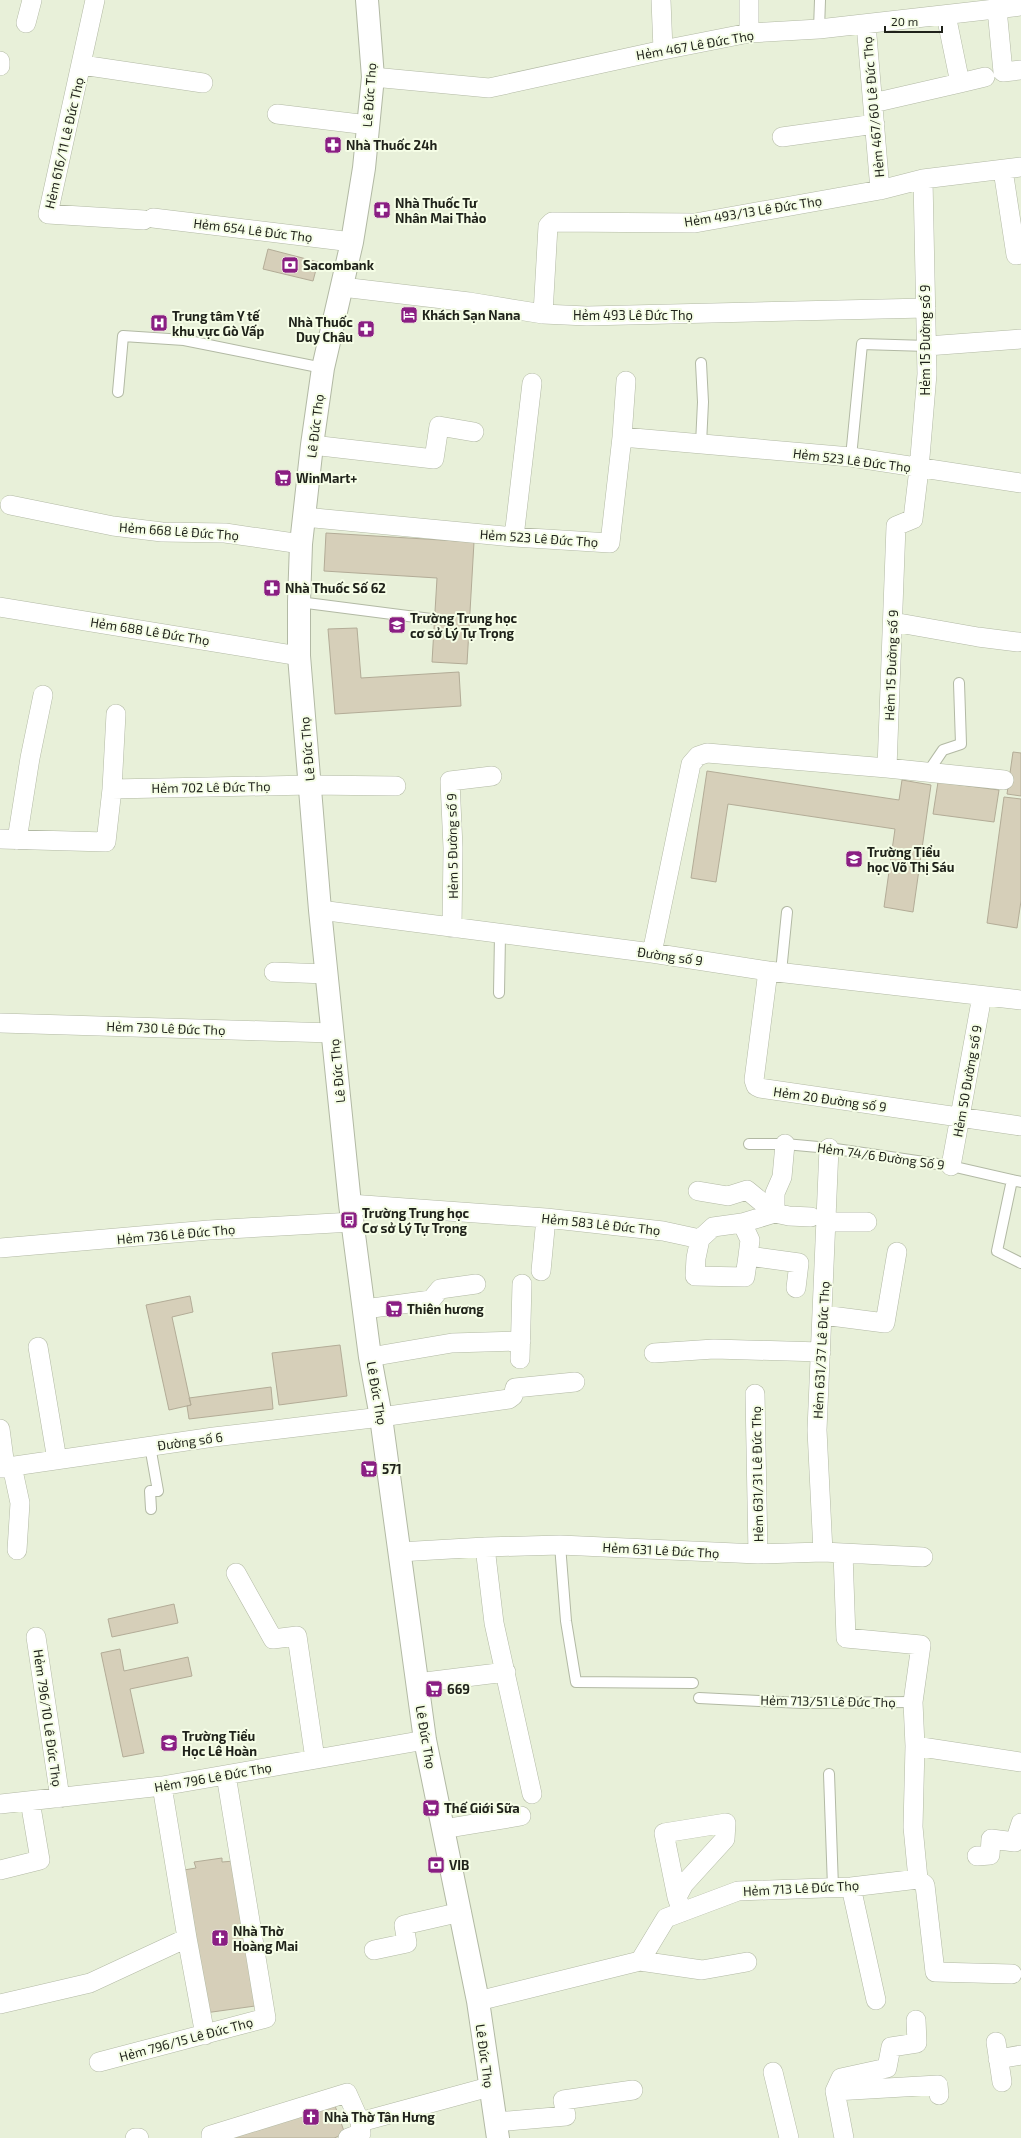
<svg xmlns="http://www.w3.org/2000/svg" width="1021" height="2138" viewBox="0 0 1021 2138" font-family="'Exo 2',sans-serif">
  <style>
    .building { fill: #d6cfb9; stroke: #b3ac97 }
    .lines { fill: none; stroke-linecap: round; stroke-linejoin: round }
    .lane-casing { stroke: #b2b9a4; stroke-width: 12 }
    .street-casing { stroke: #b2b9a4; stroke-width: 20 }
    .secondary-casing { stroke: #b2b9a4; stroke-width: 24 }
    .lane { stroke: #fff; stroke-width: 10 }
    .street { stroke: #fff; stroke-width: 19 }
    .secondary { stroke: #fff; stroke-width: 22 }
    .labels { text-anchor: middle; dominant-baseline: central; stroke-width: 4; stroke-linejoin: round; paint-order: stroke }
    .street-label { font-size: 13px; fill: #1f221a; stroke: #f5fde6 }
    .poi-label { font-size: 13px; font-weight: bold; fill: #1f221a; stroke: #f5fde6; text-anchor: start }
  </style>
  <rect width="100%" height="100%" fill="#e8f0d9"/>
  <!-- building -->
  <path class="building" d="M 268,249 L 318,262 L 313,281 L 263,269 Z
    M 326,533 L 474,542 L 467,664 L 432,662 L 437,578 L 324,571 Z
    M 357,628 L 361,678 L 459,672 L 461,706 L 335,714 L 328,629 Z
    M 1013,752 L 1021,753 L 1021,796 L 1007,794 Z
    M 707,771 L 899,800 L 902,780 L 931,785 L 913,912 L 884,907 L 895,829 L 728,804 L 716,882 L 691,878 Z
    M 938,782 L 999,790 L 994,822 L 933,814 Z
    M 1004,797 L 1021,799 L 1021,901 L 1017,928 L 987,923 Z
    M 190,1296 L 193,1312 L 172,1317 L 191,1405 L 169,1410 L 146,1305 Z
    M 340,1345 L 347,1396 L 279,1405 L 272,1353 Z
    M 271,1387 L 273,1409 L 189,1419 L 187,1406 L 191,1405 L 189,1398 Z
    M 174,1604 L 178,1623 L 112,1637 L 108,1619 Z
    M 120,1649 L 124,1671 L 188,1657 L 192,1676 L 130,1689 L 144,1753 L 123,1757 L 101,1653 Z
    M 222,1858 L 222,1862 L 234,1861 L 255,2006 L 205,2013 L 184,1870 L 196,1868 L 194,1862 Z
    M 333,2100 L 345,2134 L 334,2138 L 224,2138 Z"/>
  <g class="lines">
    <defs>
      <path id="lane" d="M 819,29 L 820,0
        M 118,392 L 123,336 L 184,340 L 323,368
        M 701,444 L 703,402 L 701,363
        M 851,457 L 862,344 L 927,346
        M 299,602 L 431,619
        M 928,772 L 943,750 L 961,744 L 959,683
        M 781,972 L 787,912
        M 499,993 L 500,935
        M 749,1144 L 785,1144 L 829,1148 L 951,1166 L 1021,1182
        M 1012,1180 L 997,1251 L 1021,1263
        M 150,1446 L 158,1491 L 150,1491 L 151,1509
        M 560,1545 L 566,1621 L 576,1682 L 693,1683
        M 699,1698 L 801,1703 L 913,1702
        M 829,1774 L 833,1887"/>
      <path id="street" d="M 95,0 L 48,214 L 144,220
        M 661,0 L 663,50
        M 997,9 L 1003,72 L 1021,70
        M 946,15 L 960,83 L 985,77
        M 26,23 L 32,0
        M 866,24 L 880,190
        M 749,33 L 749,0
        M 0,61 L 0,66
        M 82,65 L 203,83
        M 373,77 L 489,88 L 663,50 L 749,33 L 819,29 L 1021,6
        M 873,103 L 960,83
        M 277,114 L 368,125
        M 782,137 L 875,124
        M 1003,170 L 1016,255 L 1021,254
        M 153,218 L 352,242
        M 342,287 L 469,302 L 543,314 L 587,316 L 926,308
        M 543,314 L 548,226 L 552,222 L 695,223 L 880,190 L 923,179 L 1021,167
        M 927,346 L 1021,339
        M 622,437 L 626,381
        M 312,445 L 434,459 L 439,426 L 474,432
        M 10,505 L 113,526 L 162,532 L 225,533 L 301,544
        M 304,517 L 514,537 L 610,543 L 622,437 L 851,457 L 1021,483
        M 514,537 L 532,383
        M 0,607 L 299,656
        M 893,622 L 978,637 L 1018,642
        M 887,768 L 1004,780
        M 112,789 L 116,714
        M 0,839 L 106,842 L 112,789 L 310,785 L 396,786
        M 17,840 L 30,758 L 43,695
        M 320,910 L 652,953 L 768,971 L 1021,1000
        M 452,928 L 453,848 L 450,781 L 492,776
        M 652,953 L 691,764 L 698,756 L 707,753 L 887,768 L 896,526 L 913,519 L 919,469 L 927,374 L 923,179
        M 768,971 L 754,1080 L 756,1086 L 760,1088 L 1021,1126
        M 274,972 L 326,974
        M 0,1023 L 333,1033
        M 951,1166 L 982,996
        M 698,1191 L 728,1196 L 747,1190 L 775,1213 L 789,1216 L 811,1217
        M 350,1204 L 546,1218 L 663,1231 L 700,1239 L 713,1227 L 742,1223 L 775,1213 L 775,1193 L 782,1177 L 785,1144
        M 826,1222 L 867,1222
        M 742,1223 L 750,1240 L 748,1256 L 799,1263 L 796,1288
        M 700,1239 L 696,1258 L 695,1276 L 745,1277 L 748,1256
        M 0,1248 L 209,1230 L 353,1222
        M 541,1271 L 546,1218
        M 365,1309 L 431,1300 L 440,1289 L 476,1284
        M 823,1315 L 885,1323 L 897,1252
        M 38,1347 L 57,1460
        M 654,1353 L 714,1349 L 821,1352
        M 370,1357 L 452,1343 L 521,1341
        M 520,1359 L 522,1284
        M 755,1394 L 758,1554
        M 0,1429 L 5,1467
        M 12,1466 L 20,1503 L 17,1550
        M 0,1468 L 214,1437 L 381,1417 L 509,1399 L 513,1396 L 515,1388 L 575,1382
        M 485,1547 L 494,1623 L 532,1794
        M 399,1552 L 485,1547 L 560,1545 L 758,1554 L 823,1552 L 923,1557
        M 823,1552 L 817,1430 L 829,1148
        M 843,1553 L 846,1638 L 921,1645 L 913,1702 L 915,1746
        M 236,1573 L 273,1639 L 297,1636 L 315,1759
        M 36,1637 L 60,1798
        M 417,1683 L 506,1672
        M 162,1786 L 187,1938 L 205,2035
        M 0,1804 L 162,1786 L 425,1740
        M 443,1829 L 521,1816
        M 977,1856 L 990,1855 L 991,1839 L 1015,1842 L 1021,1823
        M 0,1870 L 40,1860 L 30,1801
        M 918,1879 L 925,1885 L 935,1972 L 1012,1974
        M 851,1887 L 876,2000
        M 677,1897 L 664,1833 L 726,1823 L 725,1839 L 684,1884 L 677,1897 L 682,1912
        M 374,1950 L 407,1943 L 404,1925 L 461,1912
        M 640,1961 L 702,1970 L 747,1962
        M 478,2001 L 640,1961 L 666,1918 L 738,1891 L 851,1887 L 918,1879 L 913,1827 L 915,1746 L 1021,1762
        M 0,2004 L 90,1983 L 187,1938
        M 996,2042 L 1002,2082
        M 998,2059 L 1021,2055
        M 99,2062 L 266,2018 L 226,1775
        M 773,2072 L 789,2138
        M 835,2091 L 938,2085 L 939,2095
        M 360,2122 L 489,2087
        M 496,2122 L 566,2116 L 563,2100 L 633,2090
        M 135,2138 L 139,2138
        M 211,2138 L 211,2135 L 347,2093 L 360,2122 L 361,2133 L 348,2138
        M 844,2138 L 835,2091 L 841,2078 L 887,2068 L 891,2047 L 917,2043 L 916,2020"/>
      <path id="secondary" d="M 367,0 L 373,77 L 364,168 L 352,242 L 323,368 L 312,445 L 301,544 L 299,602 L 299,656 L 320,910 L 350,1204 L 370,1357 L 381,1417 L 425,1740 L 478,2001 L 498,2138"/>
    </defs>
    <!-- lane casing -->
    <use href="#lane" class="lane-casing"/>
    <!-- street casing -->
    <use href="#street" class="street-casing"/>
    <!-- secondary casing -->
    <use href="#secondary" class="secondary-casing"/>
    <!-- lane -->
    <use href="#lane" class="lane"/>
    <!-- street -->
    <use href="#street" class="street"/>
    <!-- secondary -->
    <use href="#secondary" class="secondary"/>
  </g>
  <!-- icons -->
  <defs>
    <symbol id="pharmacy-square" viewBox="-11 -11 22 22"><rect x="-9" y="-9" width="18" height="18" rx="4" fill="#8a1e83" stroke="#f5fde6"/><path d="M-2-6h4v4h4v4h-4v4h-4v-4h-4v-4h4Z" fill="#fff"/></symbol>
    <symbol id="bank-square" viewBox="-11 -11 22 22"><rect x="-9" y="-9" width="18" height="18" rx="4" fill="#8a1e83" stroke="#f5fde6"/><path d="M-6-4H6V4H-6ZM0-2.3a2.3 2.3 0 1 0 0 4.6a2.3 2.3 0 1 0 0-4.6Z" fill="#fff"/></symbol>
    <symbol id="hotel-square" viewBox="-11 -11 22 22"><rect x="-9" y="-9" width="18" height="18" rx="4" fill="#8a1e83" stroke="#f5fde6"/><path d="M-6-4.5h1.5V1H6V5H4.5V3h-9V5H-6ZM-4 0a1.8 1.8 0 1 1 3.6 0ZM.5 0V-2.5h3Q6-2.5 6 0Z" fill="#fff"/></symbol>
    <symbol id="hospital-square" viewBox="-11 -11 22 22"><rect x="-9" y="-9" width="18" height="18" rx="4" fill="#8a1e83" stroke="#f5fde6"/><path d="M-5-5h3v3.5h4V-5h3V5h-3V1.5h-4V5h-3Z" fill="#fff"/></symbol>
    <symbol id="supermarket-square" viewBox="-11 -11 22 22"><rect x="-9" y="-9" width="18" height="18" rx="4" fill="#8a1e83" stroke="#f5fde6"/><path d="M-6-5.5h2.5l.6 2H6L4.5 2H-2.5L-4.4-4H-6ZM-1.5 3.2a1.3 1.3 0 1 0 .1 0ZM3 3.2a1.3 1.3 0 1 0 .1 0Z" fill="#fff"/></symbol>
    <symbol id="school-square" viewBox="-11 -11 22 22"><rect x="-9" y="-9" width="18" height="18" rx="4" fill="#8a1e83" stroke="#f5fde6"/><path d="M0-5L7-2L0 1L-7-2ZM-4 1L0 2.5L4 1V4Q0 6-4 4Z" fill="#fff"/></symbol>
    <symbol id="bus-square" viewBox="-11 -11 22 22"><rect x="-9" y="-9" width="18" height="18" rx="4" fill="#8a1e83" stroke="#f5fde6"/><path d="M-5-6H5V4H4V6H2V4H-2V6H-4V4H-5ZM-3.5-4V0h7V-4ZM-3.5 1.2v1.5H-2V1.2ZM2 1.2v1.5H3.5V1.2Z" fill="#fff"/></symbol>
    <symbol id="church-square" viewBox="-11 -11 22 22"><rect x="-9" y="-9" width="18" height="18" rx="4" fill="#8a1e83" stroke="#f5fde6"/><path d="M-1.2-6h2.4v3.5h3.3v2.4h-3.3V6h-2.4V-.1h-3.3v-2.4h3.3Z" fill="#fff"/></symbol>
  </defs>
  <g fill-rule="evenodd">
    <use href="#pharmacy-square" x="323" y="135" width="20" height="20"/>
    <use href="#pharmacy-square" x="372" y="200" width="20" height="20"/>
    <use href="#bank-square" x="280" y="255" width="20" height="20"/>
    <use href="#hotel-square" x="399" y="305" width="20" height="20"/>
    <use href="#hospital-square" x="149" y="313" width="20" height="20"/>
    <use href="#pharmacy-square" x="356" y="319" width="20" height="20"/>
    <use href="#supermarket-square" x="273" y="468" width="20" height="20"/>
    <use href="#pharmacy-square" x="262" y="578" width="20" height="20"/>
    <use href="#school-square" x="387" y="615" width="20" height="20"/>
    <use href="#school-square" x="844" y="849" width="20" height="20"/>
    <use href="#bus-square" x="339" y="1210" width="20" height="20"/>
    <use href="#supermarket-square" x="384" y="1299" width="20" height="20"/>
    <use href="#supermarket-square" x="359" y="1459" width="20" height="20"/>
    <use href="#supermarket-square" x="424" y="1679" width="20" height="20"/>
    <use href="#school-square" x="159" y="1733" width="20" height="20"/>
    <use href="#supermarket-square" x="421" y="1798" width="20" height="20"/>
    <use href="#bank-square" x="426" y="1855" width="20" height="20"/>
    <use href="#church-square" x="210" y="1928" width="20" height="20"/>
    <use href="#church-square" x="301" y="2107" width="20" height="20"/>
  </g>
  <g class="labels">
    <!-- street labels -->
    <g class="street-label">
      <text transform="translate(695 45) rotate(-10)">Hẻm 467 Lê Đức Thọ</text>
      <text transform="translate(369 95) rotate(-86)">Lê Đức Thọ</text>
      <text transform="translate(873 107) rotate(-95)">Hẻm 467/60 Lê Đức Thọ</text>
      <text transform="translate(64 143) rotate(-77)">Hẻm 616/11 Lê Đức Thọ</text>
      <text transform="translate(753 211) rotate(-9)">Hẻm 493/13 Lê Đức Thọ</text>
      <text transform="translate(253 230) rotate(7)">Hẻm 654 Lê Đức Thọ</text>
      <text x="633" y="315">Hẻm 493 Lê Đức Thọ</text>
      <text transform="translate(925 340) rotate(-90)">Hẻm 15 Đường số 9</text>
      <text transform="translate(315 426) rotate(-83)">Lê Đức Thọ</text>
      <text transform="translate(852 460) rotate(7)">Hẻm 523 Lê Đức Thọ</text>
      <text transform="translate(179 531) rotate(4)">Hẻm 668 Lê Đức Thọ</text>
      <text transform="translate(539 538) rotate(4)">Hẻm 523 Lê Đức Thọ</text>
      <text transform="translate(150 631) rotate(9)">Hẻm 688 Lê Đức Thọ</text>
      <text transform="translate(891 665) rotate(-88)">Hẻm 15 Đường số 9</text>
      <text transform="translate(307 749) rotate(-95)">Lê Đức Thọ</text>
      <text transform="translate(211 787) rotate(-1)">Hẻm 702 Lê Đức Thọ</text>
      <text transform="translate(452 846) rotate(-91)">Hẻm 5 Đường số 9</text>
      <text transform="translate(670 956) rotate(8)">Đường số 9</text>
      <text transform="translate(166 1028) rotate(2)">Hẻm 730 Lê Đức Thọ</text>
      <text transform="translate(337 1071) rotate(-96)">Lê Đức Thọ</text>
      <text transform="translate(967 1081) rotate(-80)">Hẻm 50 Đường số 9</text>
      <text transform="translate(830 1099) rotate(8)">Hẻm 20 Đường số 9</text>
      <text transform="translate(881 1156) rotate(8)">Hẻm 74/6 Đường Số 9</text>
      <text transform="translate(601 1224) rotate(6)">Hẻm 583 Lê Đức Thọ</text>
      <text transform="translate(176 1234) rotate(-5)">Hẻm 736 Lê Đức Thọ</text>
      <text transform="translate(821 1350) rotate(-87)">Hẻm 631/37 Lê Đức Thọ</text>
      <text transform="translate(377 1393) rotate(80)">Lê Đức Thọ</text>
      <text transform="translate(190 1441) rotate(-8)">Đường số 6</text>
      <text transform="translate(757 1474) rotate(-91)">Hẻm 631/31 Lê Đức Thọ</text>
      <text transform="translate(661 1550) rotate(3)">Hẻm 631 Lê Đức Thọ</text>
      <text transform="translate(828 1701) rotate(1)">Hẻm 713/51 Lê Đức Thọ</text>
      <text transform="translate(48 1718) rotate(82)">Hẻm 796/10 Lê Đức Thọ</text>
      <text transform="translate(426 1737) rotate(80)">Lê Đức Thọ</text>
      <text transform="translate(213 1777) rotate(-10)">Hẻm 796 Lê Đức Thọ</text>
      <text transform="translate(801 1888) rotate(-3)">Hẻm 713 Lê Đức Thọ</text>
      <text transform="translate(186 2039) rotate(-15)">Hẻm 796/15 Lê Đức Thọ</text>
      <text transform="translate(485 2056) rotate(82)">Lê Đức Thọ</text>
    </g>
    <!-- poi labels -->
    <g class="poi-label">
      <text x="346" y="145">Nhà Thuốc 24h</text>
      <text x="395" y="203">Nhà Thuốc Tư<tspan x="395" dy="15">Nhân Mai Thảo</tspan></text>
      <text x="303" y="265">Sacombank</text>
      <text x="422" y="315">Khách Sạn Nana</text>
      <text x="172" y="316">Trung tâm Y tế<tspan x="172" dy="15">khu vực Gò Vấp</tspan></text>
      <text x="353" y="322" text-anchor="end">Nhà Thuốc<tspan x="353" dy="15">Duy Châu</tspan></text>
      <text x="296" y="478">WinMart+</text>
      <text x="285" y="588">Nhà Thuốc Số 62</text>
      <text x="410" y="618">Trường Trung học<tspan x="410" dy="15">cơ sở Lý Tự Trọng</tspan></text>
      <text x="867" y="852">Trường Tiểu<tspan x="867" dy="15">học Võ Thị Sáu</tspan></text>
      <text x="362" y="1213">Trường Trung học<tspan x="362" dy="15">Cơ sở Lý Tự Trọng</tspan></text>
      <text x="407" y="1309">Thiên hương</text>
      <text x="382" y="1469">571</text>
      <text x="447" y="1689">669</text>
      <text x="182" y="1736">Trường Tiểu<tspan x="182" dy="15">Học Lê Hoàn</tspan></text>
      <text x="444" y="1808">Thế Giới Sữa</text>
      <text x="449" y="1865">VIB</text>
      <text x="233" y="1931">Nhà Thờ<tspan x="233" dy="15">Hoàng Mai</tspan></text>
      <text x="324" y="2117">Nhà Thờ Tân Hưng</text>
    </g>
  </g>
  <!-- scale -->
  <path d="M885 26v6h57v-6" fill="none" stroke="#1f221a" stroke-width="2"/>
  <text x="891" y="26" font-size="12" fill="#1f221a" stroke="#f5fde6" stroke-width="3" paint-order="stroke">20 m</text>
</svg>
